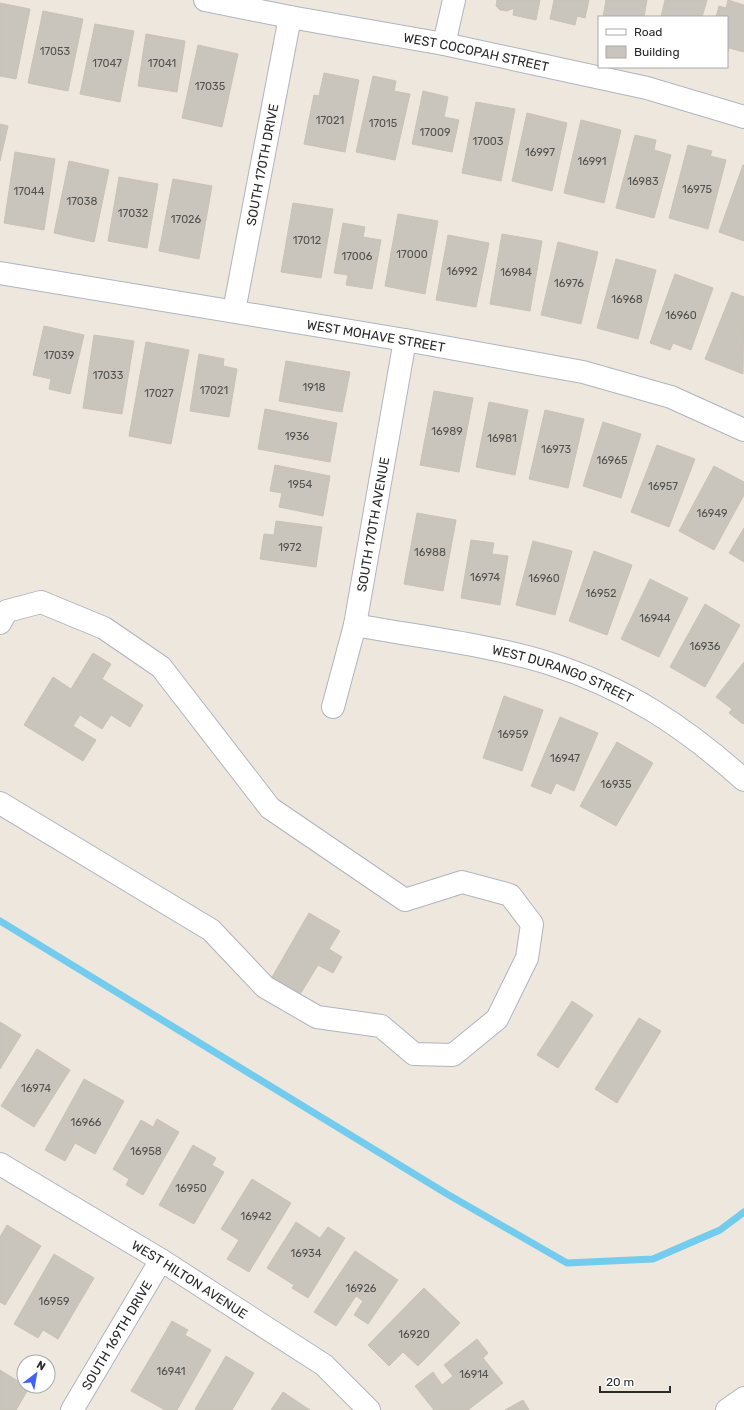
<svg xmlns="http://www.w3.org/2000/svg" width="744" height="1410" viewBox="0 0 744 1410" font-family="Rubik,sans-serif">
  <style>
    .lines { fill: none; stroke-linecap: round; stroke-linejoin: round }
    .stream { stroke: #73cced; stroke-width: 7 }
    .building { fill: #c9c5bc; stroke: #c8c2b7 }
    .minor-casing { stroke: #b1b4bf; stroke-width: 24 }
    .minor { stroke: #fff; stroke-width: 22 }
    .labels { text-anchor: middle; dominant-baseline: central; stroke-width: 3; stroke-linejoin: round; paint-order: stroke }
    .number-label { font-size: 11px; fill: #52524f }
    .street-label { font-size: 13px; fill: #2b2b2b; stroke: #fff }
  </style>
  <rect width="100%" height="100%" fill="#ede7de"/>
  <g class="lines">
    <!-- stream -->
    <path class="stream" d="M 0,921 L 447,1194 L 567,1263 L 653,1259 L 720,1230 L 744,1212"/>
  </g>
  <!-- building -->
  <path class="building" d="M 497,0 L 540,0 L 536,20 L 513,15 L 514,8 L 507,11 L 500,10 L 496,6 Z
    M 554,0 L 589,0 L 585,18 L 577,16 L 575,25 L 550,19 Z
    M 606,0 L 647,0 L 644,17 L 603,17 Z
    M 665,0 L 707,0 L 702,17 L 661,17 Z
    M 728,0 L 744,5 L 744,52 L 729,48 L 727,55 L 727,17 L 716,17 L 719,6 L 726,8 Z
    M 0,3 L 30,9 L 16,79 L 0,76 Z
    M 43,11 L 83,19 L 68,91 L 28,83 Z
    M 95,24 L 134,31 L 120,102 L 80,94 Z
    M 146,34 L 185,41 L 177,92 L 138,86 Z
    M 198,45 L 238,54 L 222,127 L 182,118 Z
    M 324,73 L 359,80 L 345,152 L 304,144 L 314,95 L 319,96 Z
    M 373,76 L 396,81 L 394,91 L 410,94 L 395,160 L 356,152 Z
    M 423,91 L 448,97 L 444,117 L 459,120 L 452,152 L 412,144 Z
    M 476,102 L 515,109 L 501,181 L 462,173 Z
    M 527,113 L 567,123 L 552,191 L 512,181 Z
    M 581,120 L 621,130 L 604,203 L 564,193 Z
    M 0,124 L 8,126 L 0,161 Z
    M 635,135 L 656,140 L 654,150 L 671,155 L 654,218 L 616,208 Z
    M 688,145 L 712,151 L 710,156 L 726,160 L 708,229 L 669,218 Z
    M 15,152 L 55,159 L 44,230 L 4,223 Z
    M 69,161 L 109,170 L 94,242 L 54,233 Z
    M 743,165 L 744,165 L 744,241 L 719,232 Z
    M 119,177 L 158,184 L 147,248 L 108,241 Z
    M 173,179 L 212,186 L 199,259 L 159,251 Z
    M 293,203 L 333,209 L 321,278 L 281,272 Z
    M 398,214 L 438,221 L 425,294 L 385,286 Z
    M 343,223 L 365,227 L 363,237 L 381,240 L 372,289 L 346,285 L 348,275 L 334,273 Z
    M 502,234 L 542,241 L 530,311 L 490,304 Z
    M 448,235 L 489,243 L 476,307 L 436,300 Z
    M 558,242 L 598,252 L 581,324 L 541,315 Z
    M 616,259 L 656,270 L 638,339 L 597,328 Z
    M 675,274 L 713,288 L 691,350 L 673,343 L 670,350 L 650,343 Z
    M 732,292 L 744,297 L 743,374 L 705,359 Z
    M 44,326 L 84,335 L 70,394 L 49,389 L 51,379 L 33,375 Z
    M 94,335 L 134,341 L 122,414 L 83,408 Z
    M 146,342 L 189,350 L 171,444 L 129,436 Z
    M 199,354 L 224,359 L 223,366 L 237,369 L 229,417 L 190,411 Z
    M 286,361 L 350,372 L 342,412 L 279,401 Z
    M 434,391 L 473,398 L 459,472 L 420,465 Z
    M 489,402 L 528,410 L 515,475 L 476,467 Z
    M 265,409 L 337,423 L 330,462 L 258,449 Z
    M 545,410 L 584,419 L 568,488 L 529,479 Z
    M 603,422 L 641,434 L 621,498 L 583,486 Z
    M 657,445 L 695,459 L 669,527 L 631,512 Z
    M 275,465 L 330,476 L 323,516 L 279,507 L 282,493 L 270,491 Z
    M 714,466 L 744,482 L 744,495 L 714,550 L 679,531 Z
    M 417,513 L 456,520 L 443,591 L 404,584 Z
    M 276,521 L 322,527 L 316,567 L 260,559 L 264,534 L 274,535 Z
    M 744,528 L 744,562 L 729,553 Z
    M 471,540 L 494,543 L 492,554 L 508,556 L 500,605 L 461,598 Z
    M 533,541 L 572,551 L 555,615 L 516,605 Z
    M 594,551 L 632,565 L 607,635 L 569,621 Z
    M 650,579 L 688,598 L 659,657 L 621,639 Z
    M 705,604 L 740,625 L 705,687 L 670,667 Z
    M 93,653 L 111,664 L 102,679 L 143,705 L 130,727 L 111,715 L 102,729 L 80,715 L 73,726 L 96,740 L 83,761 L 24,725 L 53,677 L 71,689 Z
    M 744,662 L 744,723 L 743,724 L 729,713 L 732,709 L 716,697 Z
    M 504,696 L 543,710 L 522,771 L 483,758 Z
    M 560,717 L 598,733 L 574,791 L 556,783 L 551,794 L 531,786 Z
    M 617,742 L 653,763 L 616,826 L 580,806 Z
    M 309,913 L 340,931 L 329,949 L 342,957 L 333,973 L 318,965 L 296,1001 L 268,984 Z
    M 572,1001 L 593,1015 L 558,1068 L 537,1055 Z
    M 639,1018 L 661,1031 L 617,1103 L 595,1089 Z
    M 0,1022 L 21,1035 L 0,1069 Z
    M 37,1049 L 70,1070 L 34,1127 L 1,1106 Z
    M 84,1079 L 124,1101 L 95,1154 L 75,1143 L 65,1161 L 45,1150 Z
    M 157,1119 L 179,1132 L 143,1195 L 126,1185 L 129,1179 L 113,1169 L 141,1120 L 153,1127 Z
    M 193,1145 L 216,1158 L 212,1165 L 224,1172 L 194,1224 L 159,1205 Z
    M 252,1179 L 291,1203 L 249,1272 L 227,1259 L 239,1240 L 221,1229 Z
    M 296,1222 L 320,1238 L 328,1227 L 345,1238 L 308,1298 L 292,1288 L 294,1285 L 267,1268 Z
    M 7,1225 L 41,1246 L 5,1305 L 0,1302 L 0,1237 Z
    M 355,1251 L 398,1280 L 368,1324 L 354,1315 L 363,1301 L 356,1296 L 336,1326 L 314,1312 Z
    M 54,1254 L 94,1278 L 58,1339 L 43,1330 L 38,1338 L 14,1324 Z
    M 424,1288 L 460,1323 L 418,1366 L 403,1352 L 389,1366 L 368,1345 Z
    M 172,1321 L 188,1330 L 185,1335 L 211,1350 L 177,1410 L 165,1410 L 131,1391 Z
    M 477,1339 L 488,1353 L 483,1358 L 503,1383 L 468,1410 L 434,1410 L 415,1386 L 433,1372 L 442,1385 L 453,1376 L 444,1365 Z
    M 226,1356 L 254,1373 L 232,1410 L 196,1410 L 195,1409 Z
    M 0,1370 L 29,1388 L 16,1410 L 0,1410 Z
    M 283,1392 L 310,1410 L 271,1410 Z
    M 523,1400 L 529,1410 L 505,1410 Z"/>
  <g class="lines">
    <defs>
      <g id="minor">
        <path id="s1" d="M 205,0 L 290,17 L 444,44 L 647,88 L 744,117"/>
        <path d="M 444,44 L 454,0"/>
        <path id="s2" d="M 0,273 L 405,340 L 583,372 L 671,397 L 744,430"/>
        <path id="s3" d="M 234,311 L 290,17"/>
        <path d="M 0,623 L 7,611 L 41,602 L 104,628 L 161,667 L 270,808 L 405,900 L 462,882 L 510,895 L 532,924 L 527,958 L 497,1019 L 453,1055 L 414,1054 L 381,1026 L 317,1017 L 265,987 L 211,930 L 0,803"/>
        <path id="s4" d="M 355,625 C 419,637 486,644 548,663 C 626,688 684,726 744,780"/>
        <path id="s5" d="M 333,707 L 355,625 L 405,340"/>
        <path id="s6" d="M 0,1164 L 161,1260 L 324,1365 L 369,1410"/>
        <path id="s7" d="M 72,1410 L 161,1260"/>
        <path d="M 727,1410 L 744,1398"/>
      </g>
    </defs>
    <!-- minor casing -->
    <use href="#minor" class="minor-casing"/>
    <!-- minor -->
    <use href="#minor" class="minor"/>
  </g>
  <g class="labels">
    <!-- number labels -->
    <g class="number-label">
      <text x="55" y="51">17053</text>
      <text x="107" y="63">17047</text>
      <text x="162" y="63">17041</text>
      <text x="210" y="86">17035</text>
      <text x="330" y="120">17021</text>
      <text x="383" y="123">17015</text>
      <text x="435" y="132">17009</text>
      <text x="488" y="141">17003</text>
      <text x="540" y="152">16997</text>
      <text x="592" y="161">16991</text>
      <text x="643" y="181">16983</text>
      <text x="697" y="189">16975</text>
      <text x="29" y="191">17044</text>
      <text x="82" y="201">17038</text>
      <text x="133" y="213">17032</text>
      <text x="186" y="219">17026</text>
      <text x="307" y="240">17012</text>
      <text x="412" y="254">17000</text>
      <text x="357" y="256">17006</text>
      <text x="462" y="271">16992</text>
      <text x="516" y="272">16984</text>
      <text x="569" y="283">16976</text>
      <text x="627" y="299">16968</text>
      <text x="681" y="315">16960</text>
      <text x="59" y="355">17039</text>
      <text x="108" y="375">17033</text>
      <text x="314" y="387">1918</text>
      <text x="214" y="390">17021</text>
      <text x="159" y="393">17027</text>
      <text x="447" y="431">16989</text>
      <text x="297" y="436">1936</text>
      <text x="502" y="438">16981</text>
      <text x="556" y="449">16973</text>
      <text x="612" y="460">16965</text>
      <text x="300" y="484">1954</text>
      <text x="663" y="486">16957</text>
      <text x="712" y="513">16949</text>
      <text x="290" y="547">1972</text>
      <text x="430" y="552">16988</text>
      <text x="485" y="577">16974</text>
      <text x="544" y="578">16960</text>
      <text x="601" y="593">16952</text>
      <text x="655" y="618">16944</text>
      <text x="705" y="646">16936</text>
      <text x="513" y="734">16959</text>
      <text x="565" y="758">16947</text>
      <text x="616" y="784">16935</text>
      <text x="36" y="1088">16974</text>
      <text x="86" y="1122">16966</text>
      <text x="146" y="1151">16958</text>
      <text x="191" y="1188">16950</text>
      <text x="256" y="1216">16942</text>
      <text x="306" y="1253">16934</text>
      <text x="361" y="1288">16926</text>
      <text x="54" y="1301">16959</text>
      <text x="414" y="1334">16920</text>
      <text x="171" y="1371">16941</text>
      <text x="474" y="1374">16914</text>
    </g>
    <!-- street labels -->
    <g class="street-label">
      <text stroke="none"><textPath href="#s1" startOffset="276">WEST COCOPAH STREET</textPath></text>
      <text stroke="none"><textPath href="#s3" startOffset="149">SOUTH 170TH DRIVE</textPath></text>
      <text stroke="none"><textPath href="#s2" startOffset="381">WEST MOHAVE STREET</textPath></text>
      <text stroke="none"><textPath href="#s5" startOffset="187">SOUTH 170TH AVENUE</textPath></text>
      <text stroke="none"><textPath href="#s4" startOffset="214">WEST DURANGO STREET</textPath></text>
      <text stroke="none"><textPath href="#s6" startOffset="222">WEST HILTON AVENUE</textPath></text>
      <text stroke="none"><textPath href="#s7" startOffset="87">SOUTH 169TH DRIVE</textPath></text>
    </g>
  </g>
  <!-- legend -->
  <rect x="598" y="16" width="130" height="52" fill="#ffffff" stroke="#aaaaaa"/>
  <rect x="606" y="29" width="20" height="6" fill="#ffffff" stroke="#aaaaaa"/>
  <text x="634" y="36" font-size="12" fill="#2b2b2b">Road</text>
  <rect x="606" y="46" width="20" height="12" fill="#c9c5bc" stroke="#aaaaaa"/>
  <text x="634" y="56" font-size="12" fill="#2b2b2b">Building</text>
  <!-- north arrow -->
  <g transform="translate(36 1374) rotate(31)"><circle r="19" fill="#ffffff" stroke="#aaaaaa"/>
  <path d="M0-3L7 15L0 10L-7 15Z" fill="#4162f7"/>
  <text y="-6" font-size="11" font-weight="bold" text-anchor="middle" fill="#2b2b2b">N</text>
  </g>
  <!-- scale -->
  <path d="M600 1386v6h70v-6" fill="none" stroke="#2b2b2b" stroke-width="2"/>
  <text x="606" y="1386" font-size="12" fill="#2b2b2b" stroke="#ffffff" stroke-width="3" paint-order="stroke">20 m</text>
</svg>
